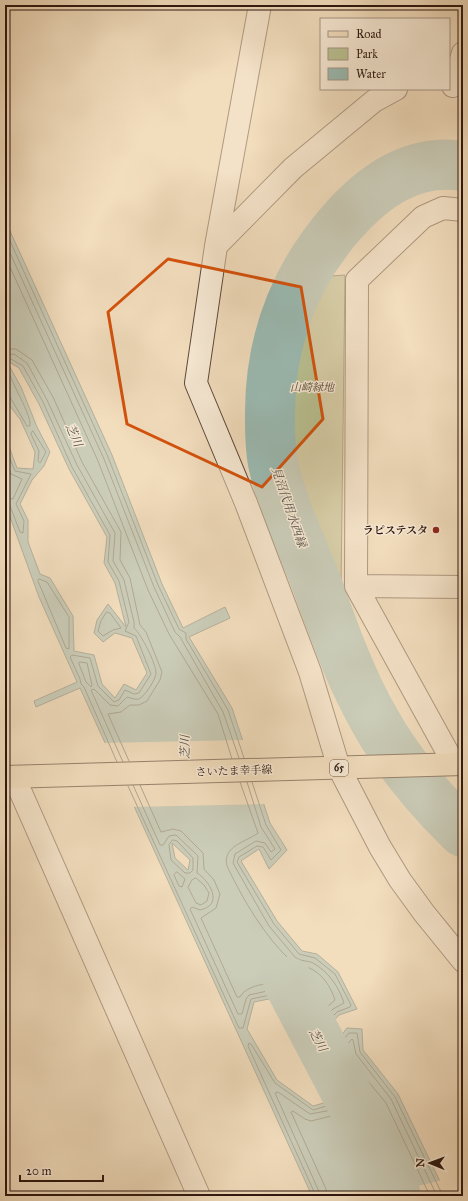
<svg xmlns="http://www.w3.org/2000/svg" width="468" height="1201" viewBox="0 0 468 1201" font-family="'IM FELL Great Primer','Noto Serif JP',serif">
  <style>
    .green { fill: #bac192; stroke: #736c50 }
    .water { fill: #9bbbb3; stroke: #6f7971; fill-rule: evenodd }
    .pier { fill: #f2ddbd }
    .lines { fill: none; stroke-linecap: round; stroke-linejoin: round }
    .shore { stroke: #646860; stroke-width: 1 }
    .river { stroke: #9bbbb3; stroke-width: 50 }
    .minor-casing { stroke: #5e483a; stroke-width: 24 }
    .primary-casing { stroke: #2c160e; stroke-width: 24 }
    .minor { stroke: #f7e9d4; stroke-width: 22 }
    .primary { stroke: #f2ddbd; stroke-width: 22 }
    .marked { fill: none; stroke: #d5520c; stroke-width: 3; stroke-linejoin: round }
    .poi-dot { fill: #8f2418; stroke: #f7e9d4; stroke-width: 1.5 }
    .labels { text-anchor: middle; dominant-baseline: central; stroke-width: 3; stroke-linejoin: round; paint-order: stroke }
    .shield { fill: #f7e9d4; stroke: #695549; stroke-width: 1 }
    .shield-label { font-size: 10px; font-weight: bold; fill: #2c160e }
    .park-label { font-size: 11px; font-style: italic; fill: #574936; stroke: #f7e9d4 }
    .poi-label { font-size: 11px; font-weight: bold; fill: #2c160e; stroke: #f7e9d4; text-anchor: end }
    .street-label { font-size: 11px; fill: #2c160e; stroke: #f7e9d4 }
    .water-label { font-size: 12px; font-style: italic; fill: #535048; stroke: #f7e9d4 }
  </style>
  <rect width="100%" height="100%" fill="#f2ddbd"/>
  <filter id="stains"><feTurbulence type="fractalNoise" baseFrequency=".005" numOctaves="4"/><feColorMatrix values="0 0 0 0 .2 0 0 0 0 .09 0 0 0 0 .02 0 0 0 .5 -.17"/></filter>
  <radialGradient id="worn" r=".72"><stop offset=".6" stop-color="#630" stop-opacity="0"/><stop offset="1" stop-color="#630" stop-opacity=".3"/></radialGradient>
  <!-- green -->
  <path class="green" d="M 345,275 L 341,586 L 333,588 L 298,496 L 284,445 L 280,384 L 291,336 L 317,277 Z"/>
  <!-- water -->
  <path class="water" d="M 5,220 L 112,455 L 162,584 L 183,628 L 225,607 L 230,618 L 189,637 L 232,708 L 270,823 L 287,850 L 269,869 L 259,849 L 241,861 L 277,921 L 302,951 L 317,954 L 338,972 L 357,1009 L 339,1015 L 329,1026 L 335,1044 L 347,1028 L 362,1029 L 363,1050 L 398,1094 L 447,1196 L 312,1196 L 80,688 L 36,707 L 34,701 L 77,682 L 39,597 L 5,503 L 5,436 L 17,468 L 33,469 L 35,452 L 20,419 L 5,400 ZM 6,360 L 19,368 L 39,404 L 69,469 L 107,537 L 104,563 L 115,583 L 126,627 L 108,604 L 97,620 L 94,633 L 103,642 L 115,633 L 132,638 L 147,673 L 136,690 L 124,684 L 115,698 L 102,684 L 94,655 L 74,651 L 73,616 L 50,578 L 40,574 L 28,542 L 28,520 L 20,504 L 32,480 L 44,466 L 50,452 L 37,427 L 21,387 ZM 172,843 L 190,860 L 188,870 L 175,858 ZM 269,999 L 287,1003 L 342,1069 L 329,1081 L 327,1102 L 313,1106 L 277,1080 L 247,1029 L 254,1002 Z"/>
  <!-- pier -->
  <path class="pier" d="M 244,740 L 266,804 L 131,807 L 102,743 Z
    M 442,1180 L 449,1196 L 379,1196 Z"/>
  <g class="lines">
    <!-- shore -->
    <path class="shore" d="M 5,230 L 108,457 L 158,585 L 179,629 L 186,633 L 186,639 L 228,710 L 244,758
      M 5,242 L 104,459 L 154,587 L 175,632 L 180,637 L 223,712 L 239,758
      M 5,256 L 98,461 L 148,590 L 169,634 L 218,714 L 232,759
      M 5,349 L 16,349 L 32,360 L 53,397 L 82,462 L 121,532 L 120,560 L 130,578 L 140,625 L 146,632 L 162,672 L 160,680 L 147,701 L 139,705 L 130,705 L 121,712 L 108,714 L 129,761
      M 5,355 L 14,354 L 27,363 L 47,400 L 77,465 L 115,533 L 113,561 L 124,580 L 134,622 L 134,628 C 141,634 156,663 156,673 C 156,679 145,696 139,699 C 135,700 131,698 127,697 L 118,706 L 110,705 L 94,689 L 91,690 L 123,762
      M 5,395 L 10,397 L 27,426 L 30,426 C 32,412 2,370 7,360 L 11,359 L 23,366 L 43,402 L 72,467 L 110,535 L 108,562 L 119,581 L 129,622 L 125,631 L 136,636 L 151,674 L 139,693 L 134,694 L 125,690 L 119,700 L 114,702 L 98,686 L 90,658 L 72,655 L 70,657 L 80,679 L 81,684 L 84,687 L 117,762
      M 33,431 L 46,452 L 40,463 L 38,461 L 39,451 L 31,434 Z
      M 5,447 L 15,471 L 31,474 L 16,504 L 24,521 L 23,533 L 20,532 L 10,506 L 5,503
      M 5,461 L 11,474 L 22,479 L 13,499 L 5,498
      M 39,579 L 47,582 L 69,617 L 69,649 L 66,648 L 38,581 Z
      M 107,612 L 110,613 L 121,628 L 113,630 L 103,636 L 98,631 L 101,621 Z
      M 80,662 L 87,663 L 92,685 L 91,687 L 86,682 L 79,664 Z
      M 133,785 L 160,845 L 163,845 L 169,836 L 176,835 L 198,856 L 197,873 C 210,881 224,905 200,910 L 192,907 L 190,909 L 238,1014 L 242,1014 L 246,999 L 249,995 L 272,990 L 292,996 L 319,1027 L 322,1020 L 333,1009 L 344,1003 C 339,987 328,971 313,963 C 307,960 301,962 295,957 L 269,926 L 233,863 L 235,854 L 256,841 L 265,843 L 271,852 L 275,849 L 261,827 L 247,782
      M 140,785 L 161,832 L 173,829 L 181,831 L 203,853 L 204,869 L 214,880 L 220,894 L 216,908 L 201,918 L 237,997 L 240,997 C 249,981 284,980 297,992 C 304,999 308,1012 317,1016 L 335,1000 C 331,987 322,973 309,968 C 303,966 297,967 292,962 C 265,937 243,900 227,866 C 222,846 246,842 258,833 L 240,782
      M 128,786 L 239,1028 L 243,1028 L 251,999 L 270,995 L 288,1000 L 329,1047 L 331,1044 L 325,1024 L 337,1012 L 350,1007 L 351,1005 L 335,974 L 315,958 L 299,954 L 274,924 L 237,862 L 239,857 L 257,846 L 263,847 L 271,860 L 281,850 L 266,825 L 252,782
      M 173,840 L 177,841 L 193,858 L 193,870 L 190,873 L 185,873 L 171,860 L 169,845 Z
      M 177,872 L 185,879 L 182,887 L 179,886 L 174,875 Z
      M 196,878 L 204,885 L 209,893 L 207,901 L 201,905 L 196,903 L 188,887 L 192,880 Z
      M 316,1196 L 248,1046 L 249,1043 L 251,1044 L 275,1083 L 313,1110 L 330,1105 L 333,1083 L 345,1070 L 345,1066 L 330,1047 L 338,1046 L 349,1033 L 357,1033 L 360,1052 L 395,1097 L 443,1196
      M 321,1196 L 275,1093 L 278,1092 L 310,1114 L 332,1110 C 340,1103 334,1094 338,1085 C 341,1078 352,1077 350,1067 C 350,1061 342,1057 340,1052 L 352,1039 L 353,1040 L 356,1054 L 391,1099 L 437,1196
      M 327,1196 L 326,1189 L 291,1112 L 293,1111 L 305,1119 L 311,1121 L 335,1115 L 342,1106 L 344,1088 L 353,1079 L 358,1069 L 386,1103 L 430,1196"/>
    <!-- river -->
    <path class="river" d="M 463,166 C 413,158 374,186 342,222 C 293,278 269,343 270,418 C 270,433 270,448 273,463 C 282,507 304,548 319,590 C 335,634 351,679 374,719 C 397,761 429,799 463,832
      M 288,982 L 382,1161 L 396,1196"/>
    <defs>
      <path id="minor" d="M 260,5 L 216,246 L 196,383 L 246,503 L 310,672 L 339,768 L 380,847 L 400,880 L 424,913 L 463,961
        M 453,86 L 463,53
        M 216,246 L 293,168 L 374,101 L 396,89
        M 356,586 L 463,587
        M 454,764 L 356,586 L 357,280 L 423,217 L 443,208 L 463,210
        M 14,777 L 199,1196"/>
      <path id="primary" d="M 5,777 L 463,764"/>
    </defs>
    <!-- minor casing -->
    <use href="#minor" class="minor-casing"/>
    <!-- primary casing -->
    <use href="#primary" class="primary-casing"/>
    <!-- minor -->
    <use href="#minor" class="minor"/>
    <!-- primary -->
    <use href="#primary" class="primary"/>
  </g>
  <!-- marked area -->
  <path d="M0 0H468V1201H0ZM 168,259 L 301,287 L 323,419 L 262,487 L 127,424 L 108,312 Z" fill="#f2ddbd" fill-opacity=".55" fill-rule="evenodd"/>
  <path class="marked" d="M 168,259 L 301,287 L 323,419 L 262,487 L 127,424 L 108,312 Z"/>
  <!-- markers -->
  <circle class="poi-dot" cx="436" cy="530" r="4"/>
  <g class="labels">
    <!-- shield labels -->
    <rect class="shield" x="330" y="760" width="18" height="16" rx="3"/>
    <g class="shield-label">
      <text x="339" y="768">65</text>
    </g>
    <!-- park labels -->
    <g class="park-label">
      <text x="312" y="387">山崎緑地</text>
    </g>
    <!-- poi labels -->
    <g class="poi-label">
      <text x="428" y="530">ラピステスタ</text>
    </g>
    <!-- street labels -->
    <g class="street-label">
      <text transform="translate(234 771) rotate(-2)">さいたま幸手線</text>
    </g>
    <!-- water labels -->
    <g class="water-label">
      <text transform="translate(74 435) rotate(66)">芝川</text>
      <text transform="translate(289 507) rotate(71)">見沼代用水西縁</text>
      <text transform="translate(185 747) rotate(-90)">芝川</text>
      <text transform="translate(318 1040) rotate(62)">芝川</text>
    </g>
  </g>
  <!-- margin -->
  <rect width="468" height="1201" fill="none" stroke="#f2ddbd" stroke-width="20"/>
  <rect x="6" y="6" width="456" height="1189" fill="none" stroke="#2c160e" stroke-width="2"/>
  <rect x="10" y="10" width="448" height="1181" fill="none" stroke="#2c160e"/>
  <!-- legend -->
  <rect x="320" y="18" width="130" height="72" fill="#f7e9d4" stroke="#a69585"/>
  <rect x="328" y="31" width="20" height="6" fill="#f2ddbd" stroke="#a69585"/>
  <text x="356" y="38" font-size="12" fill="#2c160e">Road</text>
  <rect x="328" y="48" width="20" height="12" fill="#bac192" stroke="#a69585"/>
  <text x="356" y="58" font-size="12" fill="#2c160e">Park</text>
  <rect x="328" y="68" width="20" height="12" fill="#9bbbb3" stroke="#a69585"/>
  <text x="356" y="78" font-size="12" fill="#2c160e">Water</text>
  <!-- north arrow -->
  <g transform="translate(430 1163) rotate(271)" stroke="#f7e9d4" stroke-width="3" paint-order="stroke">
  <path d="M0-3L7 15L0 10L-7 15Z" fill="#2c160e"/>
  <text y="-6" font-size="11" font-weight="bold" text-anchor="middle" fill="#2c160e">N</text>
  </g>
  <!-- scale -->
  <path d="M20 1175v6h83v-6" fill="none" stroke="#2c160e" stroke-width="2"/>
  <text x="26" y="1175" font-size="12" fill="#2c160e" stroke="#f7e9d4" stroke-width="3" paint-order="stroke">20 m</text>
  <rect width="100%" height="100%" filter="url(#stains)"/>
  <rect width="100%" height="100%" fill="url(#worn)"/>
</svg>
